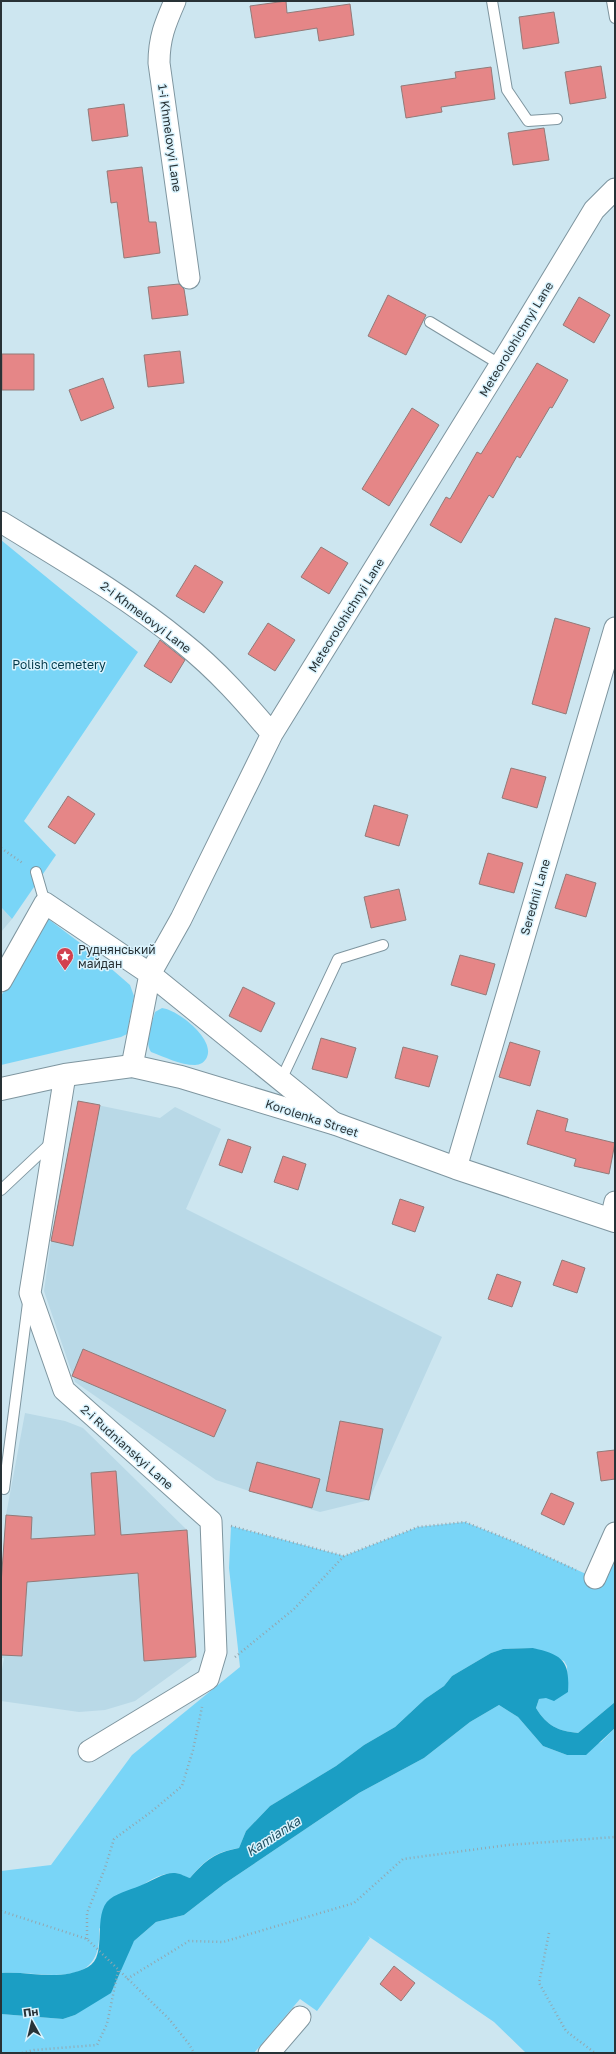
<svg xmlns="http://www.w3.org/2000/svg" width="616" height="2054" viewBox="0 0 616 2054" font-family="'Golos Text',sans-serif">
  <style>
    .built { fill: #b9d9e7 }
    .green { fill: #79d5f7 }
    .water { fill: #1b9ec4 }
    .building { fill: #e58687; stroke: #927a79 }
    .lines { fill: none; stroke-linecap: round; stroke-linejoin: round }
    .lane-casing { stroke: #7e959f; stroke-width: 12 }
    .street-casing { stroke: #7e959f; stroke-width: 23 }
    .secondary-casing { stroke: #7e959f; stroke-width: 24 }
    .path { stroke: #93a6ae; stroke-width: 2.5; stroke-dasharray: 1 3; stroke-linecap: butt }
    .lane { stroke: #fff; stroke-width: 10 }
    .street { stroke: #fff; stroke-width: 21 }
    .secondary { stroke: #fff; stroke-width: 22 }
    .labels { text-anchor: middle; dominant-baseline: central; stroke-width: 3; stroke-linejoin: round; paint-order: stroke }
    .street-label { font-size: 12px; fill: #283236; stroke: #daf3fd }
    .park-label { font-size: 12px; fill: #013848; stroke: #daf3fd }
    .poi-label { font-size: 12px; fill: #283236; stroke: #daf3fd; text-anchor: start }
    .water-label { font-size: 13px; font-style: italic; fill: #225263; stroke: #daf3fd }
  </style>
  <rect width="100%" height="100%" fill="#cde6f0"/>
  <!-- built -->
  <path class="built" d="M 1,907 L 12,919 L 1,932 Z
    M 78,1101 L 160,1118 L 175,1107 L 221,1129 L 186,1209 L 442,1337 L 369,1500 L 320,1512 L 249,1491 L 216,1480 L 75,1382 L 44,1291 L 51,1241 Z
    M 25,1413 L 65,1421 L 83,1428 L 187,1530 L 196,1657 L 135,1701 L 105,1710 L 79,1712 L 1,1701 L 1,1675 L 4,1658 L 1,1658 L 1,1584 L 6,1515 Z"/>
  <!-- green -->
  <path class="green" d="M 1,540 L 138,652 L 24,821 L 56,855 L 12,919 L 1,907 Z
    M 43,915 L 92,952 L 130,985 L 134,996 L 127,1034 L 121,1037 L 1,1065 L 1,996 L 27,951 Z
    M 162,1008 C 178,1010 215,1039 207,1057 C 205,1062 200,1065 195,1065 C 180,1065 165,1057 151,1052 C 144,1042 152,1023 155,1012 Z
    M 465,1522 L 515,1542 L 595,1578 L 615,1533 L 615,1702 L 578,1733 C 558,1731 547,1726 536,1708 L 539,1699 L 568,1692 L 567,1666 L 564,1661 L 533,1648 L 503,1649 L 491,1653 L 452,1676 L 444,1686 L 425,1699 L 395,1727 L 364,1745 L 336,1766 L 270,1806 L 246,1831 L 239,1848 C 215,1852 205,1860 190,1878 C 185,1877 179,1873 175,1873 C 144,1873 117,1909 99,1929 C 103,1994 42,1970 1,1973 L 1,1871 L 51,1865 L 132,1755 L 240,1667 L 229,1568 L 231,1526 L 344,1556 L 418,1527 Z
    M 499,1705 L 518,1717 L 543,1746 L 567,1755 L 601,1742 L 615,1728 L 615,2053 L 526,2053 L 494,2022 L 368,1936 L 370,1938 L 317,2011 L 300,1999 L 254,2053 L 1,2053 L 1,2014 L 63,2019 L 75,2015 L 90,2004 L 134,1941 L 156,1922 L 184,1915 L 224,1884 L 359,1793 L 424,1758 L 470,1722 Z"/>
  <!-- water -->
  <path class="water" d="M 533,1648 C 563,1655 570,1661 568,1692 L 554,1701 L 546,1698 L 539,1699 L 536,1708 C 547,1726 558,1731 578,1733 L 615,1702 L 615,1728 L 586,1755 L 567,1755 L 543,1746 L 518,1717 L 499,1705 L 470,1722 L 424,1758 L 359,1793 L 224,1884 L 184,1915 L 156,1922 L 134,1941 L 111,1993 L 75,2015 L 63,2019 L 1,2014 L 1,1973 C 32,1971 59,1982 88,1967 C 109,1956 91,1914 110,1899 C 119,1892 134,1889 144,1884 C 153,1880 165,1872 175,1873 C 180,1873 186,1877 190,1878 C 206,1860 214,1853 239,1848 L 246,1831 L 270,1806 L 336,1766 L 364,1745 L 395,1727 L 425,1699 L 444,1686 L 452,1676 L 491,1653 L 503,1649 Z"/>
  <!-- building -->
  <path class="building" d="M 286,1 L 287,13 L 350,4 L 354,35 L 319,41 L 317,28 L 255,38 L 250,6 Z
    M 554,12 L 559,43 L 523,49 L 519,17 Z
    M 601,66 L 606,98 L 570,104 L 565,72 Z
    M 491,67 L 495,99 L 441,107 L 442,112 L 406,118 L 401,86 L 456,78 L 455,72 Z
    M 124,104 L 128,136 L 92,141 L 88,109 Z
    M 544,128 L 549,160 L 513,165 L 508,133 Z
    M 142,167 L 149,222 L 156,222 L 160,253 L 124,258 L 117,202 L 111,203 L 107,171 Z
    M 179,284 L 184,289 L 188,315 L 152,319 L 148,287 Z
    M 388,295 L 426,315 L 406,355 L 368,336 Z
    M 579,297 L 610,315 L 594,343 L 563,325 Z
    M 180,351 L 184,383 L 148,387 L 144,355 Z
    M 2,354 L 34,354 L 34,390 L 2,390 Z
    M 537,363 L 568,380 L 552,408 L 550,407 L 520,458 L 517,456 L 493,498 L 489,495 L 461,543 L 430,525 L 446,497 L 450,499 L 477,452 L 481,454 Z
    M 103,378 L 114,408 L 81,421 L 69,390 Z
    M 412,408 L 439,425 L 389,506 L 362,489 Z
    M 321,547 L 348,563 L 329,594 L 301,577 Z
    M 195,565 L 223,582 L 204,613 L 176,596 Z
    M 555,618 L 590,628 L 566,714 L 532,704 Z
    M 268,623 L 295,640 L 275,671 L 248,654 Z
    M 160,640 L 185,660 L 171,683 L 144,666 Z
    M 511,768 L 546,777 L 537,808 L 502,798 Z
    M 68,796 L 95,814 L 75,844 L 48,827 Z
    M 374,805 L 408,815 L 399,846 L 365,836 Z
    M 488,853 L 523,863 L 514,893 L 479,884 Z
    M 566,874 L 596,883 L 586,917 L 555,908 Z
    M 399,889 L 406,920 L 371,928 L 364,897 Z
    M 460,955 L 495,964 L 486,995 L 451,985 Z
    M 243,987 L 275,1003 L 261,1032 L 229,1016 Z
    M 321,1038 L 356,1048 L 347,1078 L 312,1069 Z
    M 510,1042 L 540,1051 L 530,1086 L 499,1077 Z
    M 403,1047 L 438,1056 L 429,1087 L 395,1078 Z
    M 78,1101 L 100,1105 L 73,1246 L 51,1241 Z
    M 537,1110 L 568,1119 L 565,1131 L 615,1143 L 609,1174 L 574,1166 L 576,1159 L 527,1144 Z
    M 228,1139 L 251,1147 L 242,1173 L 219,1165 Z
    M 283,1156 L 306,1164 L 298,1190 L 274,1182 Z
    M 400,1199 L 424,1207 L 415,1232 L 392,1224 Z
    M 562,1260 L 585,1268 L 577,1293 L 553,1285 Z
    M 497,1274 L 521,1282 L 512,1307 L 488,1299 Z
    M 83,1349 L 226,1410 L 214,1437 L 72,1376 Z
    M 340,1421 L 383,1429 L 369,1500 L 326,1491 Z
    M 615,1450 L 615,1479 L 601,1481 L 597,1452 Z
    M 257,1462 L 320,1479 L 312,1508 L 249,1491 Z
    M 116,1471 L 121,1535 L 187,1530 L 196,1657 L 144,1661 L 138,1573 L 27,1582 L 22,1656 L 1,1655 L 1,1584 L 6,1515 L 32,1517 L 31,1539 L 95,1535 L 91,1473 Z
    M 551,1493 L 574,1503 L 564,1525 L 541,1514 Z
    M 394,1966 L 415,1983 L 401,2001 L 380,1984 Z"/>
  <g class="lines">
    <defs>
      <path id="lane" d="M 492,1 L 507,90 L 528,121 L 557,119
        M 612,1 L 615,18
        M 430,322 L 501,365
        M 36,872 L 45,903
        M 281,1080 L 338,959 L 383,945
        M 1,1190 L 51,1143
        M 4,1489 L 28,1303"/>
      <path id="street" d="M 175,1 C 165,24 159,38 159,63 L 189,278
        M 1,522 C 63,560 127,597 183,643 C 217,670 245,702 272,734
        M 1,981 L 45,903 L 150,974 L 335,1124
        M 132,1066 L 150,974 L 181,919 L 272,734 L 510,349 L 594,210 L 615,189
        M 65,1075 L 30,1293 L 64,1390 L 211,1521 L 216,1652 L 208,1679 L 89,1751
        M 456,1168 L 615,628
        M 611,1219 L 615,1202
        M 595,1578 L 615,1533
        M 269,2053 L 300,2017"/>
      <path id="secondary" d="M 1,1089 L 65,1075 L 132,1066 L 181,1077 L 336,1124 L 456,1168 L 615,1221"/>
    </defs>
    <!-- lane casing -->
    <use href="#lane" class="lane-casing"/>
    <!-- street casing -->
    <use href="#street" class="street-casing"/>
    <!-- secondary casing -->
    <use href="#secondary" class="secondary-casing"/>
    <!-- path -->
    <path class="path" d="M 1,848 L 24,864
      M 231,1526 L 344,1556 L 418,1527 L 465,1522 L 515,1542 L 576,1570
      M 235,1657 L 294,1609 L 344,1556
      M 1,1911 L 87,1939 L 169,2019 L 189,2044 L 194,2053
      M 549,1933 L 539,1983 L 566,2031 L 595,2053
      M 87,1939 L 87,1913 L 105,1868 L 114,1839 L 151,1812 L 182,1786 L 193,1750 L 202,1707
      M 127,1979 L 189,1941 L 223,1942 L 354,1903 L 403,1859 L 508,1845 L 615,1837
      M 22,2053 L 34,2050 L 97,2045 L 107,2024 L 118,1971"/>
    <!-- lane -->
    <use href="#lane" class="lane"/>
    <!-- street -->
    <use href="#street" class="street"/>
    <!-- secondary -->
    <use href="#secondary" class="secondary"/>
  </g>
  <!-- icons -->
  <defs>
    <symbol id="sight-pin" viewBox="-11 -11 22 30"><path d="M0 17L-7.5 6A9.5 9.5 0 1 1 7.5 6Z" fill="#d2414f" stroke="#daf3fd"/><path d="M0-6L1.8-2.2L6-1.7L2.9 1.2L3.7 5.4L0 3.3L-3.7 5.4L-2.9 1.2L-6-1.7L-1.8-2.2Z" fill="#fff"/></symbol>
  </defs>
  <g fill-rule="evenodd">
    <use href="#sight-pin" x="55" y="946" width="20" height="27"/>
  </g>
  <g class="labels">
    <!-- street labels -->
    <g class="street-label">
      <text transform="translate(170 138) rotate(82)">1-i Khmelovyi Lane</text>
      <text transform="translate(516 339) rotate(-59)">Meteorolohichnyi Lane</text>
      <text transform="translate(346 615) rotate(-58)">Meteorolohichnyi Lane</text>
      <text transform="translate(146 617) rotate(37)">2-i Khmelovyi Lane</text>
      <text transform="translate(535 897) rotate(-74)">Serednii Lane</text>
      <text transform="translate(312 1118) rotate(18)">Korolenka Street</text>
      <text transform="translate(127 1447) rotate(42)">2-i Rudnianskyi Lane</text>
    </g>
    <!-- park labels -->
    <g class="park-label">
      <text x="59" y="664">Polish cemetery</text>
    </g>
    <!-- poi labels -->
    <g class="poi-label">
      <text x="78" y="949">Руднянський<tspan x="78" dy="14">майдан</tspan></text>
    </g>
    <!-- water labels -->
    <g class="water-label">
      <text transform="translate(273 1836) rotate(-33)">Kamianka</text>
    </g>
  </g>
  <!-- border -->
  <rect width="616" height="2054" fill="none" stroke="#283236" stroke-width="4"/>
  <!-- north arrow -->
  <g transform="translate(32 2022) rotate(352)" stroke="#daf3fd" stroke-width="3" paint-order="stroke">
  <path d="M0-3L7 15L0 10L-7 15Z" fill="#283236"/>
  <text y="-6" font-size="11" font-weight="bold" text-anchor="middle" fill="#283236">Пн</text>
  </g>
</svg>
